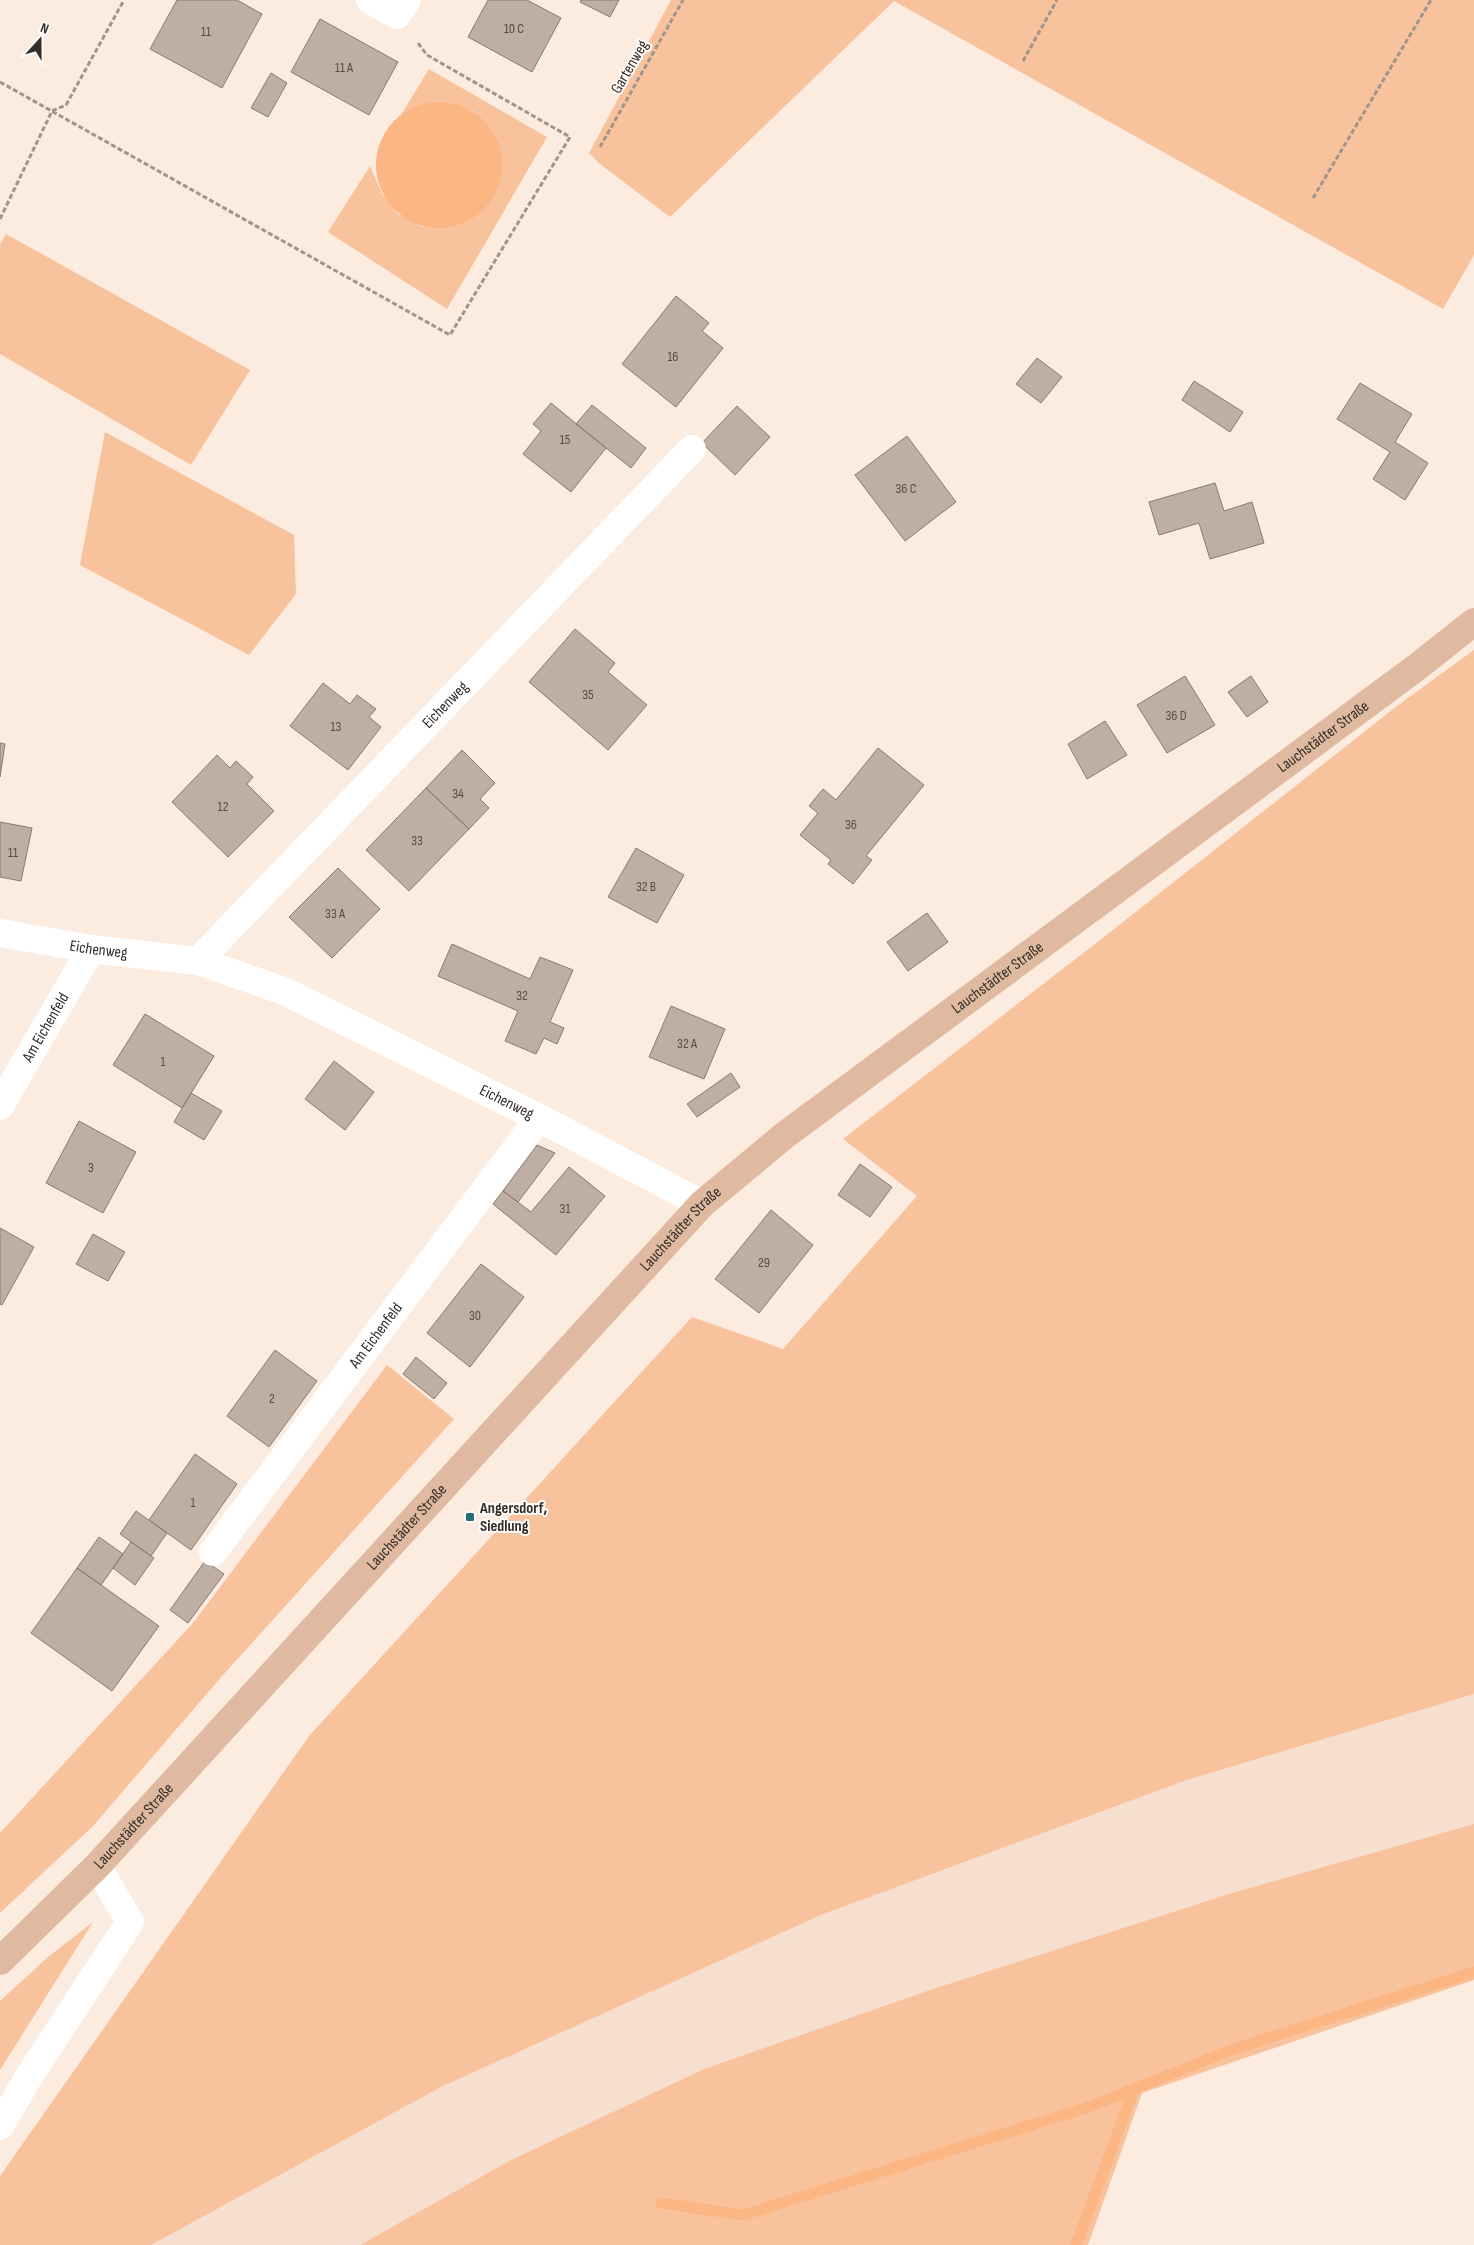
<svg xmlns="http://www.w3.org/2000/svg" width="1474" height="2245" viewBox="0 0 1474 2245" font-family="'Sofia Sans Condensed',sans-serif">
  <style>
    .built { fill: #f7dfcf }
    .green { fill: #f8c29d }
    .water { fill: #fcb684 }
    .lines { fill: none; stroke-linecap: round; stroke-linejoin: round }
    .stream { stroke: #fcb684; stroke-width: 11 }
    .building { fill: #bfaea3; stroke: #897a6f }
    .path { stroke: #a0948b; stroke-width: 3; stroke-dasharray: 5 2.5; stroke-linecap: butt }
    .minor { stroke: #fff; stroke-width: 28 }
    .major { stroke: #dfbaa0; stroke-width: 28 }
    .poi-dot { fill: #246e77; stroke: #fffbf9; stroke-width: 2 }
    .labels { text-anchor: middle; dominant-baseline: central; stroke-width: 4; stroke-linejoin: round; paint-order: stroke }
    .number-label { font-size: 14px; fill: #564c47 }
    .street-label { font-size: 16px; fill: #332c28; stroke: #fffbf9 }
    .poi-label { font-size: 16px; font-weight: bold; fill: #332c28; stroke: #fffbf9; text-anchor: start }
  </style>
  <rect width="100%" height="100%" fill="#fcebdf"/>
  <!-- built -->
  <path class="built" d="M 1474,1694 L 1474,1824 L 1232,1893 L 704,2069 L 511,2160 L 360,2245 L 151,2245 L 441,2087 L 821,1915 L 1187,1780 Z"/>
  <!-- green -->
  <path class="green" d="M 671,0 L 1474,0 L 1474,255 L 1443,309 L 894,1 L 670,217 L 600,164 L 589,153 Z
    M 429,69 L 547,137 L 447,309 L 328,232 L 370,166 L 382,194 L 398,214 L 423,227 L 493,132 L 473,111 L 433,103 L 399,118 Z
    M 6,234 L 250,370 L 191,465 L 0,354 L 0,245 Z
    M 105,432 L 294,535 L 296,594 L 249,655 L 80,565 Z
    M 1474,650 L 1474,1694 L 1187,1780 L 821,1915 L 441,2087 L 151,2245 L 0,2245 L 0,2176 L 309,1736 L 692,1317 L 783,1349 L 917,1196 L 843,1139 L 1104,937 L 1397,706 Z
    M 387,1365 L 454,1419 L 223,1675 L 93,1826 L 0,1913 L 0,1833 L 193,1623 Z
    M 1474,1824 L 1474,1980 L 1142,2093 L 1088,2245 L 360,2245 L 511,2160 L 704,2069 L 930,1990 L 1232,1893 Z
    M 93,1922 L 0,2070 L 0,2001 L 48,1957 Z"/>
  <!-- water -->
  <path class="water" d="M376 165a63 63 0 1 1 126 0a63 63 0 1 1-126 0Z"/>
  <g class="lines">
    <!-- stream -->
    <path class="stream" d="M 661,2203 L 743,2215 L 1086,2108 L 1234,2049 L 1474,1972
      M 1076,2245 L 1134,2089"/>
  </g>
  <!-- building -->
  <path class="building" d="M 177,0 L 237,0 L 262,14 L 222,88 L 150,49 Z
    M 488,0 L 527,0 L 561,18 L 532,72 L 468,37 Z
    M 581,0 L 619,0 L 610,17 L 580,2 Z
    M 320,19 L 398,62 L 369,115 L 291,72 Z
    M 271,73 L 287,83 L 268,117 L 251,108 Z
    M 676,296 L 709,323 L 702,331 L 723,348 L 676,407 L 622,364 Z
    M 1037,358 L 1062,377 L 1041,403 L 1016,384 Z
    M 1194,381 L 1243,412 L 1230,432 L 1182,400 Z
    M 1360,383 L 1412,414 L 1395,442 L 1428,463 L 1405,500 L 1373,479 L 1390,452 L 1337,419 Z
    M 551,403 L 606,448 L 571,492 L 523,454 L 541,431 L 533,424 Z
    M 592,405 L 646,448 L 631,468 L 576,424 Z
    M 737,406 L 770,437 L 735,475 L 702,443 Z
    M 907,436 L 956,502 L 905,541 L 855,475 Z
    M 1215,483 L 1224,511 L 1252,502 L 1264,543 L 1210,559 L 1199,523 L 1159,535 L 1149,502 Z
    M 575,629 L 615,663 L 608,672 L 647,705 L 608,750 L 529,682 Z
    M 1185,676 L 1215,725 L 1167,753 L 1137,705 Z
    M 1251,676 L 1268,702 L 1247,717 L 1228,692 Z
    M 323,683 L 350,704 L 357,695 L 376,709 L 369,717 L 381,727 L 348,770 L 290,726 Z
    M 1105,721 L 1127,755 L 1087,779 L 1068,744 Z
    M 0,743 L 5,744 L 0,777 Z
    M 878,748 L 924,785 L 866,856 L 872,860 L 853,884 L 828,864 L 831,860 L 800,835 L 818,813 L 809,806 L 823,789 L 836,800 Z
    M 462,750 L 495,783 L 480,799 L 489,808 L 469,829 L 426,788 Z
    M 217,755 L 230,768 L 236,761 L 253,777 L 247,784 L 274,811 L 228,857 L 172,802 Z
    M 426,788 L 469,829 L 409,891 L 366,850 Z
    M 0,822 L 32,828 L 21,881 L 0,877 Z
    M 636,848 L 684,875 L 657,923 L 608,897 Z
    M 338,868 L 380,909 L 332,958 L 289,917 Z
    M 927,913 L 948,942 L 908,971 L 887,942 Z
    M 452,944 L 530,979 L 540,957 L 573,970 L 550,1022 L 564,1028 L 557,1044 L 544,1038 L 536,1054 L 505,1041 L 518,1011 L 438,976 Z
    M 671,1006 L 725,1029 L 704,1079 L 649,1057 Z
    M 145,1014 L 214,1056 L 182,1108 L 113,1065 Z
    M 334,1061 L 374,1092 L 345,1130 L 305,1099 Z
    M 731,1073 L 740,1087 L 697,1117 L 687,1104 Z
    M 191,1093 L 222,1111 L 204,1140 L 174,1122 Z
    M 79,1121 L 136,1152 L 103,1213 L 46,1183 Z
    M 537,1145 L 555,1153 L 518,1202 L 503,1191 Z
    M 860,1164 L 892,1187 L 870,1217 L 838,1195 Z
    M 569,1167 L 605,1196 L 556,1255 L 493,1204 L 503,1191 L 531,1212 Z
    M 771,1210 L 813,1245 L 759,1313 L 715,1279 Z
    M 0,1228 L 34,1247 L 2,1305 L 0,1304 Z
    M 93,1234 L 125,1252 L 108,1281 L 76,1264 Z
    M 481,1264 L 524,1297 L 470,1367 L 427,1333 Z
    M 275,1350 L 317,1381 L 269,1447 L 227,1416 Z
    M 416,1357 L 447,1383 L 434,1399 L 403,1374 Z
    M 195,1454 L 237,1484 L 191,1550 L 149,1520 Z
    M 136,1511 L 167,1533 L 151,1556 L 120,1534 Z
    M 99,1537 L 123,1554 L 101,1585 L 77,1568 Z
    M 131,1542 L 154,1558 L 135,1585 L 113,1568 Z
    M 205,1561 L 224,1574 L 188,1623 L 170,1610 Z
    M 77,1568 L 159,1626 L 112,1691 L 31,1633 Z"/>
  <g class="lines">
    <!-- path -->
    <path class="path" d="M 1023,61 L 1057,0
      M 0,82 L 450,335 L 570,137 L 427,55 L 418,43
      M 600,147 L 683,0
      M 1313,198 L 1431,0
      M 0,219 L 52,111 L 66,105 L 124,0"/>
    <!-- minor -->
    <g class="minor">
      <path d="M 370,0 L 397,15 L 407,0"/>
      <path id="s1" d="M 0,933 L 91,949 L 198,961 L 284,991 L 539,1118 L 702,1204"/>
      <path id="s2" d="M 198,961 L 692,449"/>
      <path id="s3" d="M 0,1106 L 91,949"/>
      <path id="s4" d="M 213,1552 L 539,1118"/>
      <path d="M 0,2126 L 28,2078 L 130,1922 L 97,1866"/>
    </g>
    <!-- major -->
    <path class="major" id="s5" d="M 0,1961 L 97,1866 L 702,1204 L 785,1135 L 1417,667 L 1474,622"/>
  </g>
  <!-- markers -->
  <rect class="poi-dot" x="465" y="1512" width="10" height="10" rx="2.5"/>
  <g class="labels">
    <!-- number labels -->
    <g class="number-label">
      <text x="514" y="28">10 C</text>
      <text x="206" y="31">11</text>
      <text x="344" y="67">11 A</text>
      <text x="673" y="356">16</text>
      <text x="565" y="439">15</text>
      <text x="906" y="488">36 C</text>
      <text x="588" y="694">35</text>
      <text x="1176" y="715">36 D</text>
      <text x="336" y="726">13</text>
      <text x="458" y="793">34</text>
      <text x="223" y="806">12</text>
      <text x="851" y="824">36</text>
      <text x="417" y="840">33</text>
      <text x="13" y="852">11</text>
      <text x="646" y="886">32 B</text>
      <text x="335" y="913">33 A</text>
      <text x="522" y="995">32</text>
      <text x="687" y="1043">32 A</text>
      <text x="163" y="1061">1</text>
      <text x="91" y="1167">3</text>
      <text x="565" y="1208">31</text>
      <text x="764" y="1262">29</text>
      <text x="475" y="1315">30</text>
      <text x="272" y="1398">2</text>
      <text x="193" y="1502">1</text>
    </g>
    <!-- street labels -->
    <g class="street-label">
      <text transform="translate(630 67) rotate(-60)">Gartenweg</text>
      <text stroke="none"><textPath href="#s2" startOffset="356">Eichenweg</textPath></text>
      <text stroke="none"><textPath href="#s5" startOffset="1810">Lauchstädter Straße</textPath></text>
      <text stroke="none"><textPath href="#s1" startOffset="100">Eichenweg</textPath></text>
      <text stroke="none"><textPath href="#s5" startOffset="1405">Lauchstädter Straße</textPath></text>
      <text stroke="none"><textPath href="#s3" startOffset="91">Am Eichenfeld</textPath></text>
      <text stroke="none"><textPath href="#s1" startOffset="540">Eichenweg</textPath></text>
      <text stroke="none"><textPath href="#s5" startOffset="1000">Lauchstädter Straße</textPath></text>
      <text stroke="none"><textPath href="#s4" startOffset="271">Am Eichenfeld</textPath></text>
      <text stroke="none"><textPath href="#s5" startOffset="595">Lauchstädter Straße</textPath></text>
      <text stroke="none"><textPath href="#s5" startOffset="190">Lauchstädter Straße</textPath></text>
    </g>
    <!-- poi labels -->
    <g class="poi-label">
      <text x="480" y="1508">Angersdorf,<tspan x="480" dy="18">Siedlung</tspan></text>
    </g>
  </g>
  <!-- north arrow -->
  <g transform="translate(40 40) rotate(21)" stroke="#fffbf9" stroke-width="4" paint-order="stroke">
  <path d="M0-4L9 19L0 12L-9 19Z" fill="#332c28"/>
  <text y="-8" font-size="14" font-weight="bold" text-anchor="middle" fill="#332c28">N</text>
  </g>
</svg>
